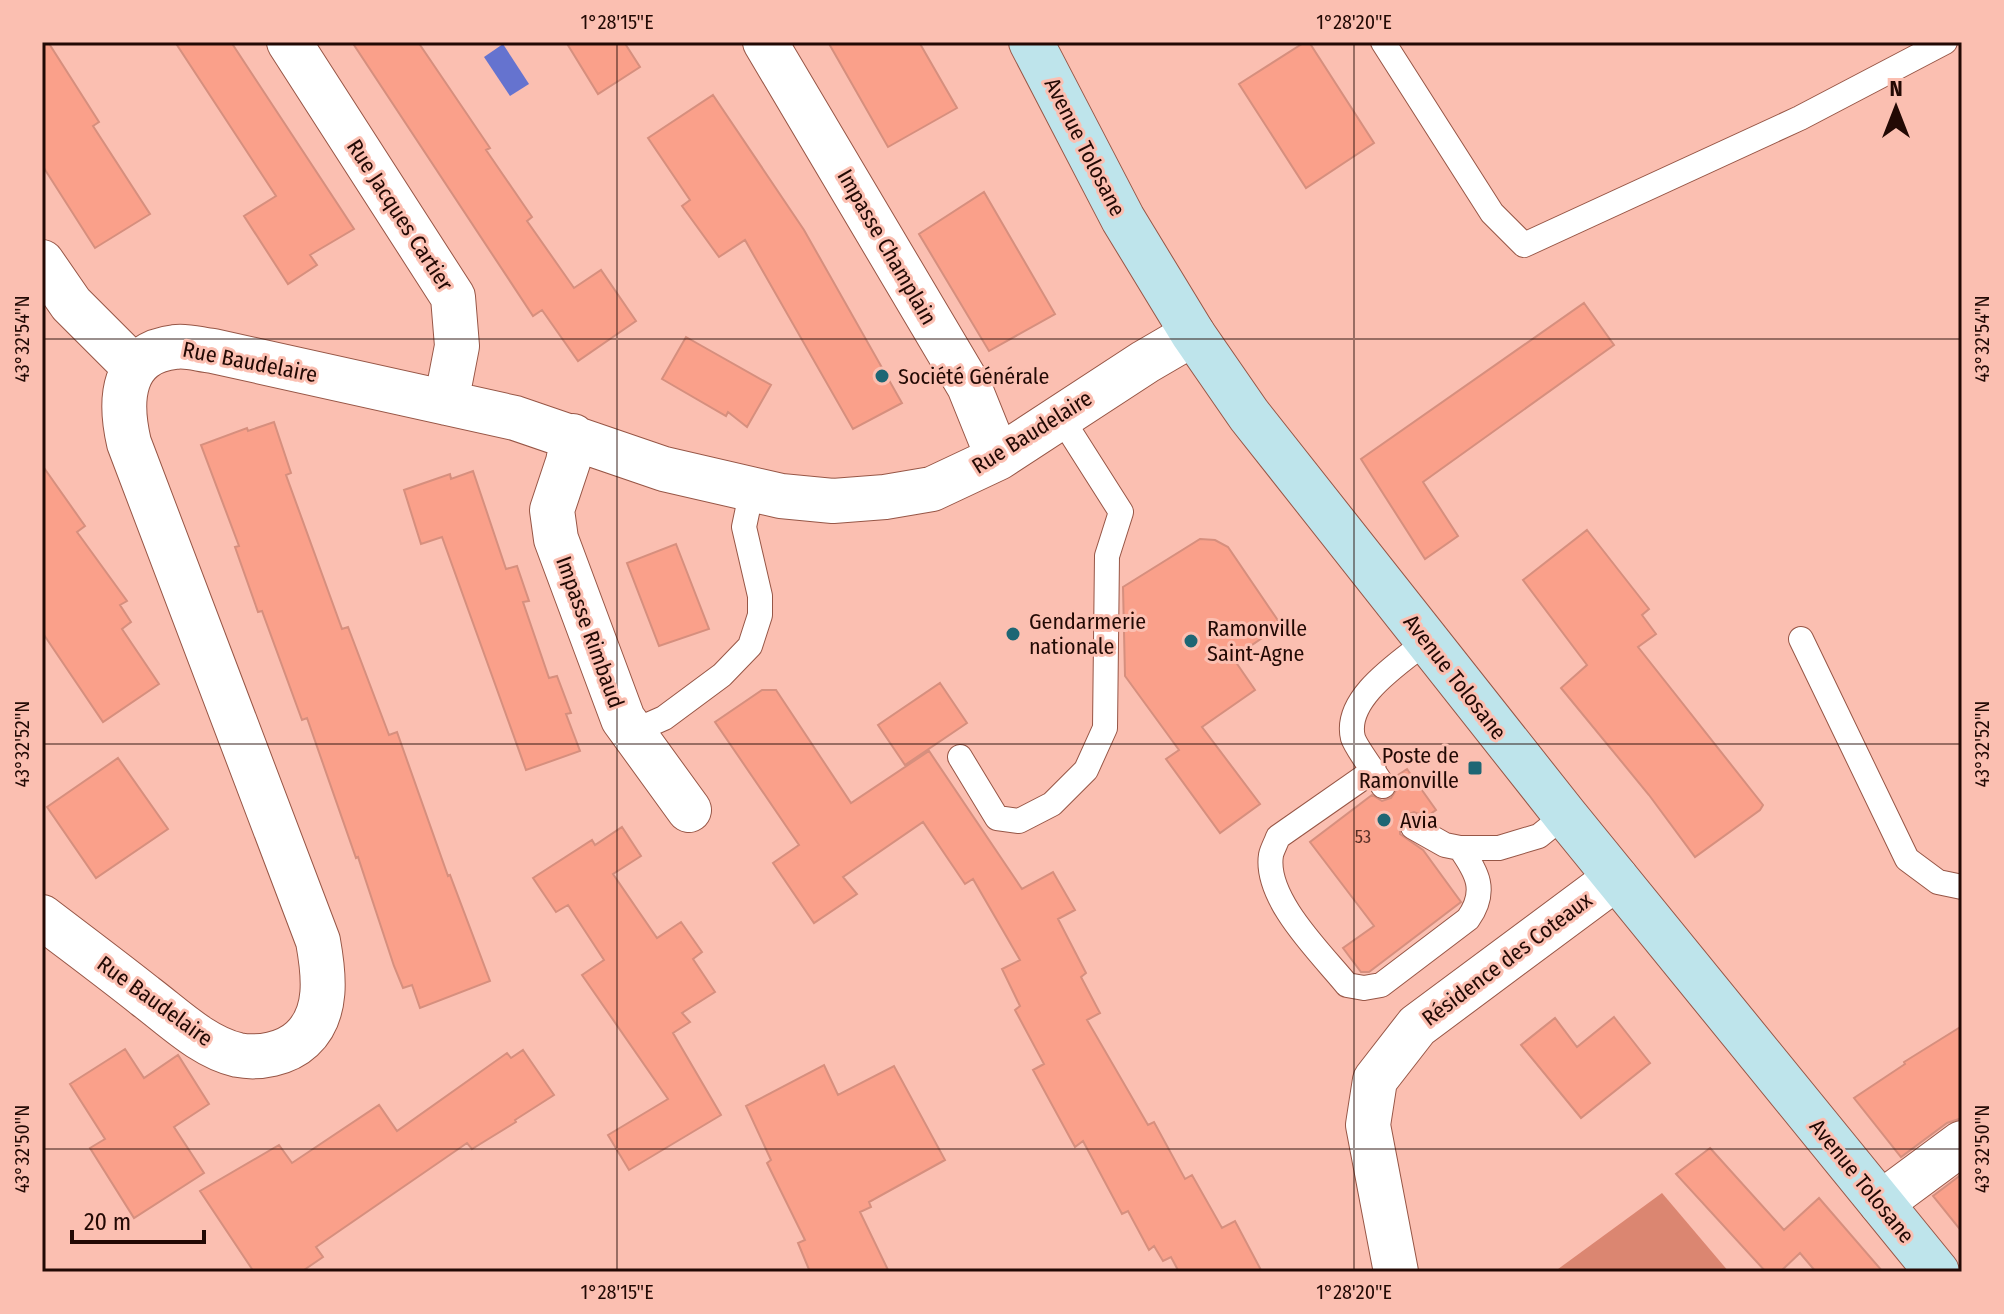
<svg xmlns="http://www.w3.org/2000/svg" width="2004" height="1314" viewBox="0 0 2004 1314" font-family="'Fira Sans Condensed',sans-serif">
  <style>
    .green { fill: #db8671 }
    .water { fill: #6573cf }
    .building { fill: #faa08a; stroke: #d68f7e; stroke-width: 2 }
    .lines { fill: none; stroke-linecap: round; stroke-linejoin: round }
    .service-casing { stroke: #975646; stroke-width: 26 }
    .minor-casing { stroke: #975646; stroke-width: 46 }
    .secondary-casing { stroke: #975646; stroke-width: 46 }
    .service { stroke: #fff; stroke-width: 24 }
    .minor { stroke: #fff; stroke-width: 44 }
    .secondary { stroke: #bee4eb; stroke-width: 44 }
    .ticks { fill: none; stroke: #220904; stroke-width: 2; stroke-opacity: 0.45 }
    .poi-dot { fill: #1e6674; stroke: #fbbfb1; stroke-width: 3 }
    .labels { text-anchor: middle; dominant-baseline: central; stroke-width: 6; stroke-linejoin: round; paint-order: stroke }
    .number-label { font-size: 18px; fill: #582f26 }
    .street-label { font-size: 22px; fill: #220904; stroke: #fbbfb1 }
    .poi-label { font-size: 22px; fill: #220904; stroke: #fbbfb1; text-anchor: start }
    .neatline { fill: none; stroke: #220904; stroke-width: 3 }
    .ticks-label { font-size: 20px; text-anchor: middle; fill: #220904 }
  </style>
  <rect width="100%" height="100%" fill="#fbbfb1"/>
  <!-- green -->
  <path class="green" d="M 1662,1193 L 1729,1272 L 1554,1272 Z"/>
  <!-- water -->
  <path class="water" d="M 503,44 L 529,84 L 510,96 L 484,57 Z"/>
  <!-- building -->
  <path class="building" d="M 42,42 L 48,42 L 99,122 L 93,126 L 150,214 L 95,248 L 42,165 Z
    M 175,42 L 231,42 L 354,229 L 310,255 L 317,265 L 288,284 L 244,216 L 276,196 Z
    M 352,42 L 418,42 L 490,148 L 486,150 L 532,217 L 527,221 L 574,288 L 601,270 L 636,321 L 578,361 L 542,310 L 533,316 Z
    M 566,42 L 624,42 L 640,67 L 598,94 Z
    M 828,42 L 919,42 L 957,108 L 888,147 Z
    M 1305,42 L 1309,42 L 1374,143 L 1306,188 L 1239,84 Z
    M 713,95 L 804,230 L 902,403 L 853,429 L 745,240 L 719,257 L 682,206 L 690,200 L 648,138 Z
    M 984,192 L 1055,314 L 989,351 L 919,234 Z
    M 1584,303 L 1614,345 L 1423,482 L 1458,536 L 1425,559 L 1361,459 Z
    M 686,337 L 771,385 L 747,427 L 728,412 L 726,416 L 662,379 Z
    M 274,422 L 291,473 L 286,475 L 342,629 L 348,627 L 389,735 L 397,732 L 448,876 L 450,875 L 490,981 L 420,1008 L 412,985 L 403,988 L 394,966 L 358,857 L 356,858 L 307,718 L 302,720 L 262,611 L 258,612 L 235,547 L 239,546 L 201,445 L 247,428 L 248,431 Z
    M 42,465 L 85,526 L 77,532 L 127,601 L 120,605 L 131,622 L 122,629 L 159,684 L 103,722 L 42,632 Z
    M 473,471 L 506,569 L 517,566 L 529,601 L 523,602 L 549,678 L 557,676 L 571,713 L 566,714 L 580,751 L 526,770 L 442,537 L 421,544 L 404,490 L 450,474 L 451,479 Z
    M 1587,530 L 1649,609 L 1642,615 L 1656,634 L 1638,647 L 1763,805 L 1760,810 L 1695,857 L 1649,795 L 1561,688 L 1587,665 L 1523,580 Z
    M 1200,539 L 1215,540 L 1228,547 L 1281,625 L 1233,658 L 1255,690 L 1202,727 L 1260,804 L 1220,833 L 1166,759 L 1179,750 L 1125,676 L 1123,587 Z
    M 676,544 L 709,629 L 659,646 L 627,563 Z
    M 940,683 L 967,723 L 905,765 L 878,725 Z
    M 762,690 L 776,690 L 851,803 L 929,751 L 1022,889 L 1053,872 L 1075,910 L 1058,919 L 1086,973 L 1081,977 L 1100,1013 L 1087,1020 L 1148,1125 L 1154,1122 L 1185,1179 L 1192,1175 L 1222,1228 L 1235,1221 L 1262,1272 L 1179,1272 L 1171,1257 L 1163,1261 L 1154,1246 L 1149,1250 L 1128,1211 L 1122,1214 L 1083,1141 L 1075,1147 L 1033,1070 L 1044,1064 L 1015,1010 L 1020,1006 L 1002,969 L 1020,960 L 973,879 L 965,884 L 923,822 L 843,877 L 857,894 L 814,923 L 773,863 L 799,845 L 715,722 Z
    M 118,758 L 168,829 L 96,878 L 47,807 Z
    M 1407,769 L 1436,810 L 1426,817 L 1414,812 L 1405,815 L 1400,820 L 1400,834 L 1423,850 L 1461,902 L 1369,972 L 1361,972 L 1343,948 L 1374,926 L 1310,842 L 1372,795 L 1382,801 L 1391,798 L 1398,787 L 1395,777 Z
    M 622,827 L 641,856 L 613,874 L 657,938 L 681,922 L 702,952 L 693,959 L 715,992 L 682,1013 L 690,1022 L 673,1033 L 721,1115 L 629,1170 L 608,1135 L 668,1099 L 582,975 L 604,960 L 568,905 L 556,912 L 533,878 L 592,840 L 595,845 Z
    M 1614,1017 L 1650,1063 L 1581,1118 L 1521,1045 L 1555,1018 L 1577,1047 Z
    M 1962,1026 L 1962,1118 L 1947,1123 L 1901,1157 L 1854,1098 L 1905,1064 L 1904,1062 Z
    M 125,1049 L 144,1078 L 178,1055 L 209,1104 L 174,1127 L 204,1173 L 134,1218 L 90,1148 L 105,1139 L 70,1084 Z
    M 523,1050 L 554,1095 L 515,1120 L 516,1122 L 472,1149 L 467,1143 L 316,1247 L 323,1257 L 301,1272 L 254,1272 L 200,1191 L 279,1145 L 292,1163 L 379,1105 L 397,1131 L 507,1053 L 511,1058 Z
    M 824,1065 L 838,1095 L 894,1066 L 945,1160 L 869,1202 L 871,1207 L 860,1212 L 889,1272 L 810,1272 L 798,1243 L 805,1240 L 767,1163 L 771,1160 L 746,1106 Z
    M 1710,1148 L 1784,1230 L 1819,1198 L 1883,1272 L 1816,1272 L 1800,1253 L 1780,1272 L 1766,1272 L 1676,1174 Z
    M 1962,1174 L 1962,1232 L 1933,1196 Z"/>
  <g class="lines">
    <defs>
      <path id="service" d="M 1383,42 L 1492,213 L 1524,245 L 1800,118 L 1945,42
        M 1801,639 L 1907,859 L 1938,882 L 1962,887
        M 632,732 L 664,718 L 722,675 L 750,646 L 760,615 L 760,596 L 744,527 L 752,489
        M 960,757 L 997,818 L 1019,821 L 1052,804 L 1086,770 L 1105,728 L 1107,556 L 1121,512 L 1060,416
        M 1374,770 L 1278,837 C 1276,843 1272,850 1271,855 C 1264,899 1322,954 1347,985 L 1364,988 L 1381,985 L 1468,919 C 1488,891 1477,872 1460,848
        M 1383,786 C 1377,775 1356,748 1353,738 C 1343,698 1401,662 1427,641
        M 1413,827 L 1445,845 L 1460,848 L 1499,848 L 1539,836 L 1565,815"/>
      <path id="minor" d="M 289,42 L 453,297 L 457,346 L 446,403
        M 765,42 L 969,386 L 998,458
        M 42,262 L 71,304 L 134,367
        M 573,436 L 568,462 L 552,510 L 556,539 L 623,719 L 689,810
        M 42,917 C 76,943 111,969 145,996 C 173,1017 203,1047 238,1055 C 259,1059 286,1054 302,1039 C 329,1014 324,974 318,941 L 129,443 C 119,400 121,353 175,347 C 187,345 201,350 213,351 L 515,418 L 664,469 L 781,496 L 833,501 L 885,497 L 932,489 L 998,458 L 1145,362 L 1193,334
        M 1881,1203 L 1962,1143
        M 1396,1272 L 1368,1125 L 1375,1080 L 1417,1026 L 1616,878"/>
      <path id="secondary" d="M 1031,42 L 1123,219 L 1193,334 L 1249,415 L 1565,815 L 1937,1272"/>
    </defs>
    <!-- service casing -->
    <use href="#service" class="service-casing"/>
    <!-- minor casing -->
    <use href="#minor" class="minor-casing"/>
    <!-- secondary casing -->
    <use href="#secondary" class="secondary-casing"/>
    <!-- service -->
    <use href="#service" class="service"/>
    <!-- minor -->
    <use href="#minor" class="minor"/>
    <!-- secondary -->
    <use href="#secondary" class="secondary"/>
  </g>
  <!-- ticks -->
  <path class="ticks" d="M 617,42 L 617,1272M 1354,42 L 1354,1272M 42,339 L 1962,339M 42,744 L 1962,744M 42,1149 L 1962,1149"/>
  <!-- markers -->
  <g class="poi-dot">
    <circle cx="882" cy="376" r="8"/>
    <circle cx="1013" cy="634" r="8"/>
    <circle cx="1191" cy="641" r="8"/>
    <rect x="1467" y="760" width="16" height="16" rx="4"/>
    <circle cx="1384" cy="820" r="8"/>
  </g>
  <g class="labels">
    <!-- number labels -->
    <g class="number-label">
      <text x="1363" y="837">53</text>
    </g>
    <!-- street labels -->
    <g class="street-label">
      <text transform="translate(1085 147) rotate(63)">Avenue Tolosane</text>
      <text transform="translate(400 215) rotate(57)">Rue Jacques Cartier</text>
      <text transform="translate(887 247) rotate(60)">Impasse Champlain</text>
      <text transform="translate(250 362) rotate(11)">Rue Baudelaire</text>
      <text transform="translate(1032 432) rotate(-32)">Rue Baudelaire</text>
      <text transform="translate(590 632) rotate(70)">Impasse Rimbaud</text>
      <text transform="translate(1455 677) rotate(52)">Avenue Tolosane</text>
      <text transform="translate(1507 959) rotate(-37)">Résidence des Coteaux</text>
      <text transform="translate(155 1001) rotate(36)">Rue Baudelaire</text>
      <text transform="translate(1862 1181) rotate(51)">Avenue Tolosane</text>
    </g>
    <!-- poi labels -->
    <g class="poi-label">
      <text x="898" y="376">Société Générale</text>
      <text x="1029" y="621">Gendarmerie<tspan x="1029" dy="25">nationale</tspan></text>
      <text x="1207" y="628">Ramonville<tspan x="1207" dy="25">Saint-Agne</tspan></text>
      <text x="1459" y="755" text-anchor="end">Poste de<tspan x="1459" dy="25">Ramonville</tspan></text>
      <text x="1400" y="820">Avia</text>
    </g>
  </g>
  <!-- border -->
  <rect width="2004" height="1314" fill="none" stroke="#fbbfb1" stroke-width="88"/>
  <!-- north arrow -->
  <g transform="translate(1896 108)" stroke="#fbbfb1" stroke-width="6" paint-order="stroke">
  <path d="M0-6L14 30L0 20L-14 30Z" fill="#220904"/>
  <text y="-12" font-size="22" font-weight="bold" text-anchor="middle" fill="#220904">N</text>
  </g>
  <!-- scale -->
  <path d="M72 1230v12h132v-12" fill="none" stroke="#220904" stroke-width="4"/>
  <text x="84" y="1230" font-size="24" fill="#220904" stroke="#fbbfb1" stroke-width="6" paint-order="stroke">20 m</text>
  <rect x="44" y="44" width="1916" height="1226" class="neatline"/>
  <g class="ticks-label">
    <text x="617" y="29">1°28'15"E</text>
    <text x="1354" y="29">1°28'20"E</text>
    <text transform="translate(22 339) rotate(-90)" y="7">43°32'54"N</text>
    <text transform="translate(1982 339) rotate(-90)" y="7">43°32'54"N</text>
    <text transform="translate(22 744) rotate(-90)" y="7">43°32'52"N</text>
    <text transform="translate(1982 744) rotate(-90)" y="7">43°32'52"N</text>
    <text transform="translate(22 1149) rotate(-90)" y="7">43°32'50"N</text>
    <text transform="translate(1982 1149) rotate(-90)" y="7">43°32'50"N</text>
    <text x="617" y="1299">1°28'15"E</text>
    <text x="1354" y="1299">1°28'20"E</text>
  </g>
</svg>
